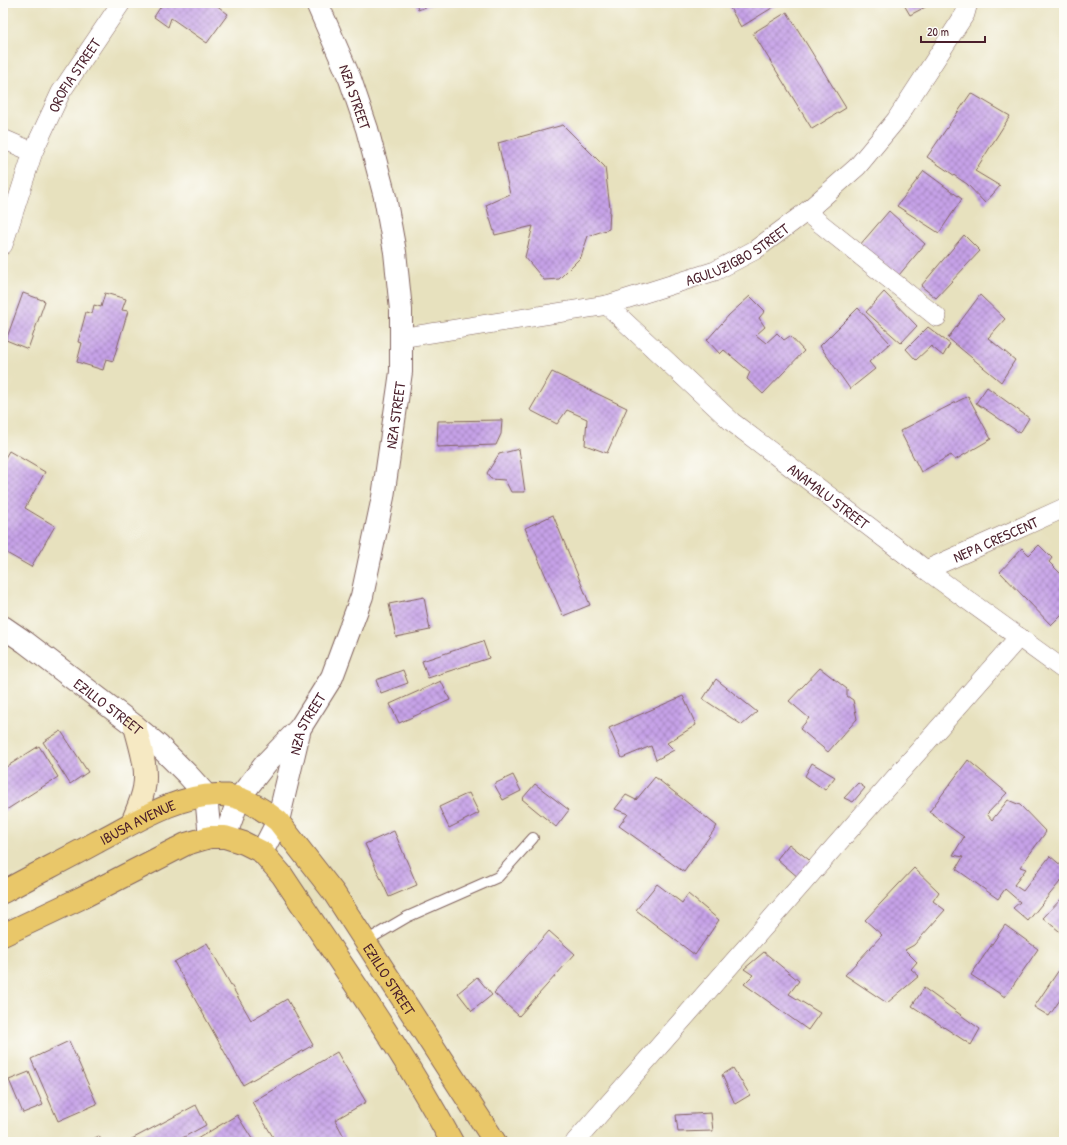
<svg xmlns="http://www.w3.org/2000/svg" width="1067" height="1145" viewBox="0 0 1067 1145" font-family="'Patrick Hand',sans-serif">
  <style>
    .building { fill: url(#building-cross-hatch) }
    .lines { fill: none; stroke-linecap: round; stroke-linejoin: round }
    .service-casing { stroke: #81635e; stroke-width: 12 }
    .minor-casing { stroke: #81635e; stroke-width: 20 }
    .tertiary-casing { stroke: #81635e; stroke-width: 24 }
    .secondary-casing { stroke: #81635e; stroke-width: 24 }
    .primary-casing { stroke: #81635e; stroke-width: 24 }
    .service { stroke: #fff; stroke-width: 10 }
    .minor { stroke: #fff; stroke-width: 19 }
    .tertiary { stroke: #fff; stroke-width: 22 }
    .secondary { stroke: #f6e9c3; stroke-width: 22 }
    .primary { stroke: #e9c769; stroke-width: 22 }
    .labels { text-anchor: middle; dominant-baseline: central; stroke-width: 3; stroke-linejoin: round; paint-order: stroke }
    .street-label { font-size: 15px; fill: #4a1f2b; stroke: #fdfcf7 }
  </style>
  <defs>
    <pattern id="building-cross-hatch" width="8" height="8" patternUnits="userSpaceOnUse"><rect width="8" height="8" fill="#c6a2e8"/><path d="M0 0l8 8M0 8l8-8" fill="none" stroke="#a383bc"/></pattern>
  </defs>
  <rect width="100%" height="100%" fill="#fdfcf7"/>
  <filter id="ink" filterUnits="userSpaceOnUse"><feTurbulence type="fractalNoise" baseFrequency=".025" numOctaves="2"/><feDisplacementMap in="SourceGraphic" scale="8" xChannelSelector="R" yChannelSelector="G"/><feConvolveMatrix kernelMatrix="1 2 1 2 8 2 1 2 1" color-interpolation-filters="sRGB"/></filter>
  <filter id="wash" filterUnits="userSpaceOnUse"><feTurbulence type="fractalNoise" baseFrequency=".012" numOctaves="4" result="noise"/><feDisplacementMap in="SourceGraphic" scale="16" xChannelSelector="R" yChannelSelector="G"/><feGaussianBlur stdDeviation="0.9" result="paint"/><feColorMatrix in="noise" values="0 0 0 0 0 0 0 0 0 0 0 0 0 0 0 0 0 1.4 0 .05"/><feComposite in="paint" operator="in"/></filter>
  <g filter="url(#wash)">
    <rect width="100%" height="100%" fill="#e7e1be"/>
    <g id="blocks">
      <!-- building -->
      <path class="building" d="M 163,3 L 216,3 L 215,4 L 228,14 L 207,43 L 171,18 L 168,27 L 154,17 Z
        M 416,3 L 436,3 L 418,10 Z
        M 727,3 L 780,3 L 741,27 Z
        M 903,3 L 933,3 L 910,15 Z
        M 787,12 L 846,108 L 812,129 L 753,33 Z
        M 971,93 L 1010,116 L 975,171 L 1000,186 L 985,203 L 967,184 L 927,157 Z
        M 563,125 L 605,167 L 610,208 L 609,229 L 588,236 L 581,257 L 559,279 L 544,280 L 525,257 L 533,226 L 495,235 L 486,205 L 510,194 L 498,143 Z
        M 924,171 L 962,199 L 939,233 L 897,206 Z
        M 889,211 L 925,244 L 899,275 L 859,246 Z
        M 964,235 L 980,251 L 936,298 L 921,286 Z
        M 884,292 L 917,326 L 901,343 L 866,312 Z
        M 23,293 L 45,301 L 28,349 L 6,340 Z
        M 105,293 L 126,299 L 122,310 L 128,311 L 113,361 L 106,359 L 103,370 L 77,362 L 82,343 L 78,342 L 86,312 L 92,314 L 94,305 L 101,307 Z
        M 980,295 L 1005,319 L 988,338 L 1015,360 L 1001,382 L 948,338 Z
        M 750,296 L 765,311 L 759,318 L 765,327 L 756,335 L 766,343 L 777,333 L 784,340 L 790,336 L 804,351 L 763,394 L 747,379 L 750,372 L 724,350 L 720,354 L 707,340 L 729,315 Z
        M 858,308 L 890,343 L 869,362 L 875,369 L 850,389 L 820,346 Z
        M 928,327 L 950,344 L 943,356 L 931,346 L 916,360 L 906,349 Z
        M 552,372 L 627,408 L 607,453 L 585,445 L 587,419 L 567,410 L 557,424 L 530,410 Z
        M 987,387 L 1029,418 L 1020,433 L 976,403 Z
        M 968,396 L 991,439 L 955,460 L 951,455 L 921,472 L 900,431 Z
        M 502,420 L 501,434 L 496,445 L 437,447 L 438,421 Z
        M 519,449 L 525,492 L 511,492 L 505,480 L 491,479 L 487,473 L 499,454 Z
        M 9,451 L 45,472 L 25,508 L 55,526 L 31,567 L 3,551 L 3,461 Z
        M 553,515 L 590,605 L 563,616 L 525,528 Z
        M 1039,545 L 1052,558 L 1049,562 L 1064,577 L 1064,612 L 1051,625 L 1000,572 L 1022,548 L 1029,555 Z
        M 424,597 L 430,630 L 396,637 L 389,604 Z
        M 483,641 L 489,658 L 428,678 L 422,661 Z
        M 820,668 L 847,689 L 847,696 L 853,700 L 857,719 L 828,752 L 800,729 L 809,718 L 789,701 Z
        M 403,670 L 408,683 L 381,693 L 376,680 Z
        M 716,679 L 757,712 L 742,725 L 703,699 Z
        M 441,681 L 450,700 L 399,723 L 390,704 Z
        M 683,696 L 696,725 L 667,743 L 674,750 L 656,760 L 651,746 L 622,758 L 609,728 Z
        M 61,731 L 88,772 L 70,784 L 43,742 Z
        M 39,746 L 58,777 L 3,812 L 3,769 Z
        M 968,760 L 1007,793 L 987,814 L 992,820 L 1008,800 L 1020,805 L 1046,832 L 1020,867 L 1026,869 L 1014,885 L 1023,891 L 1050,856 L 1064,868 L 1064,877 L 1028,921 L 1013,908 L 1020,902 L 1005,889 L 998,899 L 956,869 L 963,857 L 953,855 L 964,837 L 929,812 Z
        M 812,763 L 835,777 L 825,790 L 805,776 Z
        M 513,775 L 521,791 L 503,800 L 494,784 Z
        M 655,777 L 717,826 L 684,872 L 619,826 L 628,814 L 615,809 L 626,795 L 636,800 Z
        M 858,783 L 865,788 L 853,802 L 844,798 Z
        M 535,784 L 569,810 L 556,827 L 522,799 Z
        M 469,793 L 479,813 L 449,828 L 439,807 Z
        M 394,831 L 417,885 L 389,897 L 365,844 Z
        M 789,844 L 813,863 L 799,878 L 777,859 Z
        M 914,868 L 939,892 L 933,901 L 945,910 L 914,945 L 905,950 L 917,962 L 911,969 L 919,976 L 887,1003 L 845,975 L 882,935 L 865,920 Z
        M 657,884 L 682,903 L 688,894 L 719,920 L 695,955 L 636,910 Z
        M 1064,896 L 1064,935 L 1043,918 Z
        M 1005,925 L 1038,949 L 1005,997 L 971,975 Z
        M 549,931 L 575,954 L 519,1016 L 494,993 Z
        M 207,943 L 251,1020 L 287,999 L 313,1045 L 243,1085 L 174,962 Z
        M 764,952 L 799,981 L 789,994 L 820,1013 L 808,1030 L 744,984 L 753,975 L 744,969 Z
        M 1061,967 L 1064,970 L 1064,994 L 1049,1016 L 1034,1007 Z
        M 477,977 L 492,995 L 472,1011 L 458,993 Z
        M 924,988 L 980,1029 L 971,1045 L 912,1006 Z
        M 69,1041 L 97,1104 L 58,1121 L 31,1059 Z
        M 337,1052 L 366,1102 L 335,1120 L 347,1142 L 276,1142 L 252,1102 Z
        M 733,1068 L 750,1095 L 735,1104 L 722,1075 Z
        M 29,1072 L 43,1105 L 23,1113 L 9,1080 Z
        M 196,1105 L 206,1125 L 175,1142 L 129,1142 L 128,1141 Z
        M 711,1113 L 713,1131 L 678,1132 L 676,1115 Z
        M 237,1115 L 254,1142 L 192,1142 Z
        M 3,1132 L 8,1142 L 3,1142 Z
        M 99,1136 L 102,1142 L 87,1142 Z"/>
    </g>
  </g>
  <g filter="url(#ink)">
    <use href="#blocks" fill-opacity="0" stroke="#81635e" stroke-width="1"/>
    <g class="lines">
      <defs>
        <path id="service" d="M 366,941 L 407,917 L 498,877 L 533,838"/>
        <g id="minor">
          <path d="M 3,139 L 33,152"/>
          <path d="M 806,212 L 937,317"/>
          <path id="s1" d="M 3,245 L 33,152 L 61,92 L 121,3"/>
          <path id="s2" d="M 607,305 L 732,422 L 926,570 L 1064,670"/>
          <path id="s3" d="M 400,338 L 607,305 L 715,271 L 755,250 L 806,212 L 857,167 L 896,120 L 965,14 L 968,3"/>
          <path id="s4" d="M 926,570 L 1011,532 L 1064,508"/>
          <path d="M 575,1142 L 1019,637"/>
        </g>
        <g id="tertiary">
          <path id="s5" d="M 3,627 L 25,642 L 135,726 L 159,746 L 187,774 L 206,795 L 210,837"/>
          <path d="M 225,837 L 239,798 L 267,762 L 299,729"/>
          <path id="s6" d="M 262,852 L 278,821 L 300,728 L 332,677 L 362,596 L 383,497 L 401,372 L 401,310 L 395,252 L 385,197 L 367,129 L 350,79 L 317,3"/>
        </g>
        <path id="secondary" d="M 132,823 C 136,812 142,800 144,788 C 148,768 140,746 135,726"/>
        <g id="primary">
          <path id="s7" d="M 3,892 C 34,875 66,859 97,842 C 132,824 180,793 220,795 C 242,795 261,808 278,821 L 334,893 L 495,1142"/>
          <path d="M 3,935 L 81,898 L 186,844 L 210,837 L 225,837 L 244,843 L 262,852 L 282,875 C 340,963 402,1049 452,1142"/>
        </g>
      </defs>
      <!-- service casing -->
      <use href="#service" class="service-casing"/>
      <!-- minor casing -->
      <use href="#minor" class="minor-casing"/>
      <!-- tertiary casing -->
      <use href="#tertiary" class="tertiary-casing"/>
      <!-- secondary casing -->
      <use href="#secondary" class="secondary-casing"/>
      <!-- primary casing -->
      <use href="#primary" class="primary-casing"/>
      <!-- service -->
      <use href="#service" class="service"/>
      <!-- minor -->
      <use href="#minor" class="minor"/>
      <!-- tertiary -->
      <use href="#tertiary" class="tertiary"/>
      <!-- secondary -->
      <use href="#secondary" class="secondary"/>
      <!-- primary -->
      <use href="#primary" class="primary"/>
    </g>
  </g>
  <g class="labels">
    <!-- street labels -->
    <g class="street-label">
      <text stroke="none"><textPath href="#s1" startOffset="185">OROFIA STREET</textPath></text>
      <text transform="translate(355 97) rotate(71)">NZA STREET</text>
      <text stroke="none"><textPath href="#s3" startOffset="350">AGULUZIGBO STREET</textPath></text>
      <text stroke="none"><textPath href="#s6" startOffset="461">NZA STREET</textPath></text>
      <text stroke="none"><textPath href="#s2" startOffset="293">ANAMALU STREET</textPath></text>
      <text stroke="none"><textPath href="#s4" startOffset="76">NEPA CRESCENT</textPath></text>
      <text stroke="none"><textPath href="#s5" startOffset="132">EZILLO STREET</textPath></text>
      <text stroke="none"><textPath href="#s6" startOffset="137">NZA STREET</textPath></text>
      <text stroke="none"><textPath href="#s7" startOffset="152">IBUSA AVENUE</textPath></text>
      <text stroke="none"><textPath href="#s7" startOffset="498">EZILLO STREET</textPath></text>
    </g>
  </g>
  <!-- margin -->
  <rect width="1067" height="1145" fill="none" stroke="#fdfcf7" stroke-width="16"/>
  <!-- scale -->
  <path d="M921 36v6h64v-6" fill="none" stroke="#4a1f2b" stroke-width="2"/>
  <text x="927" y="36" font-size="12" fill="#4a1f2b" stroke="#fdfcf7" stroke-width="3" paint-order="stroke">20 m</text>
</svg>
